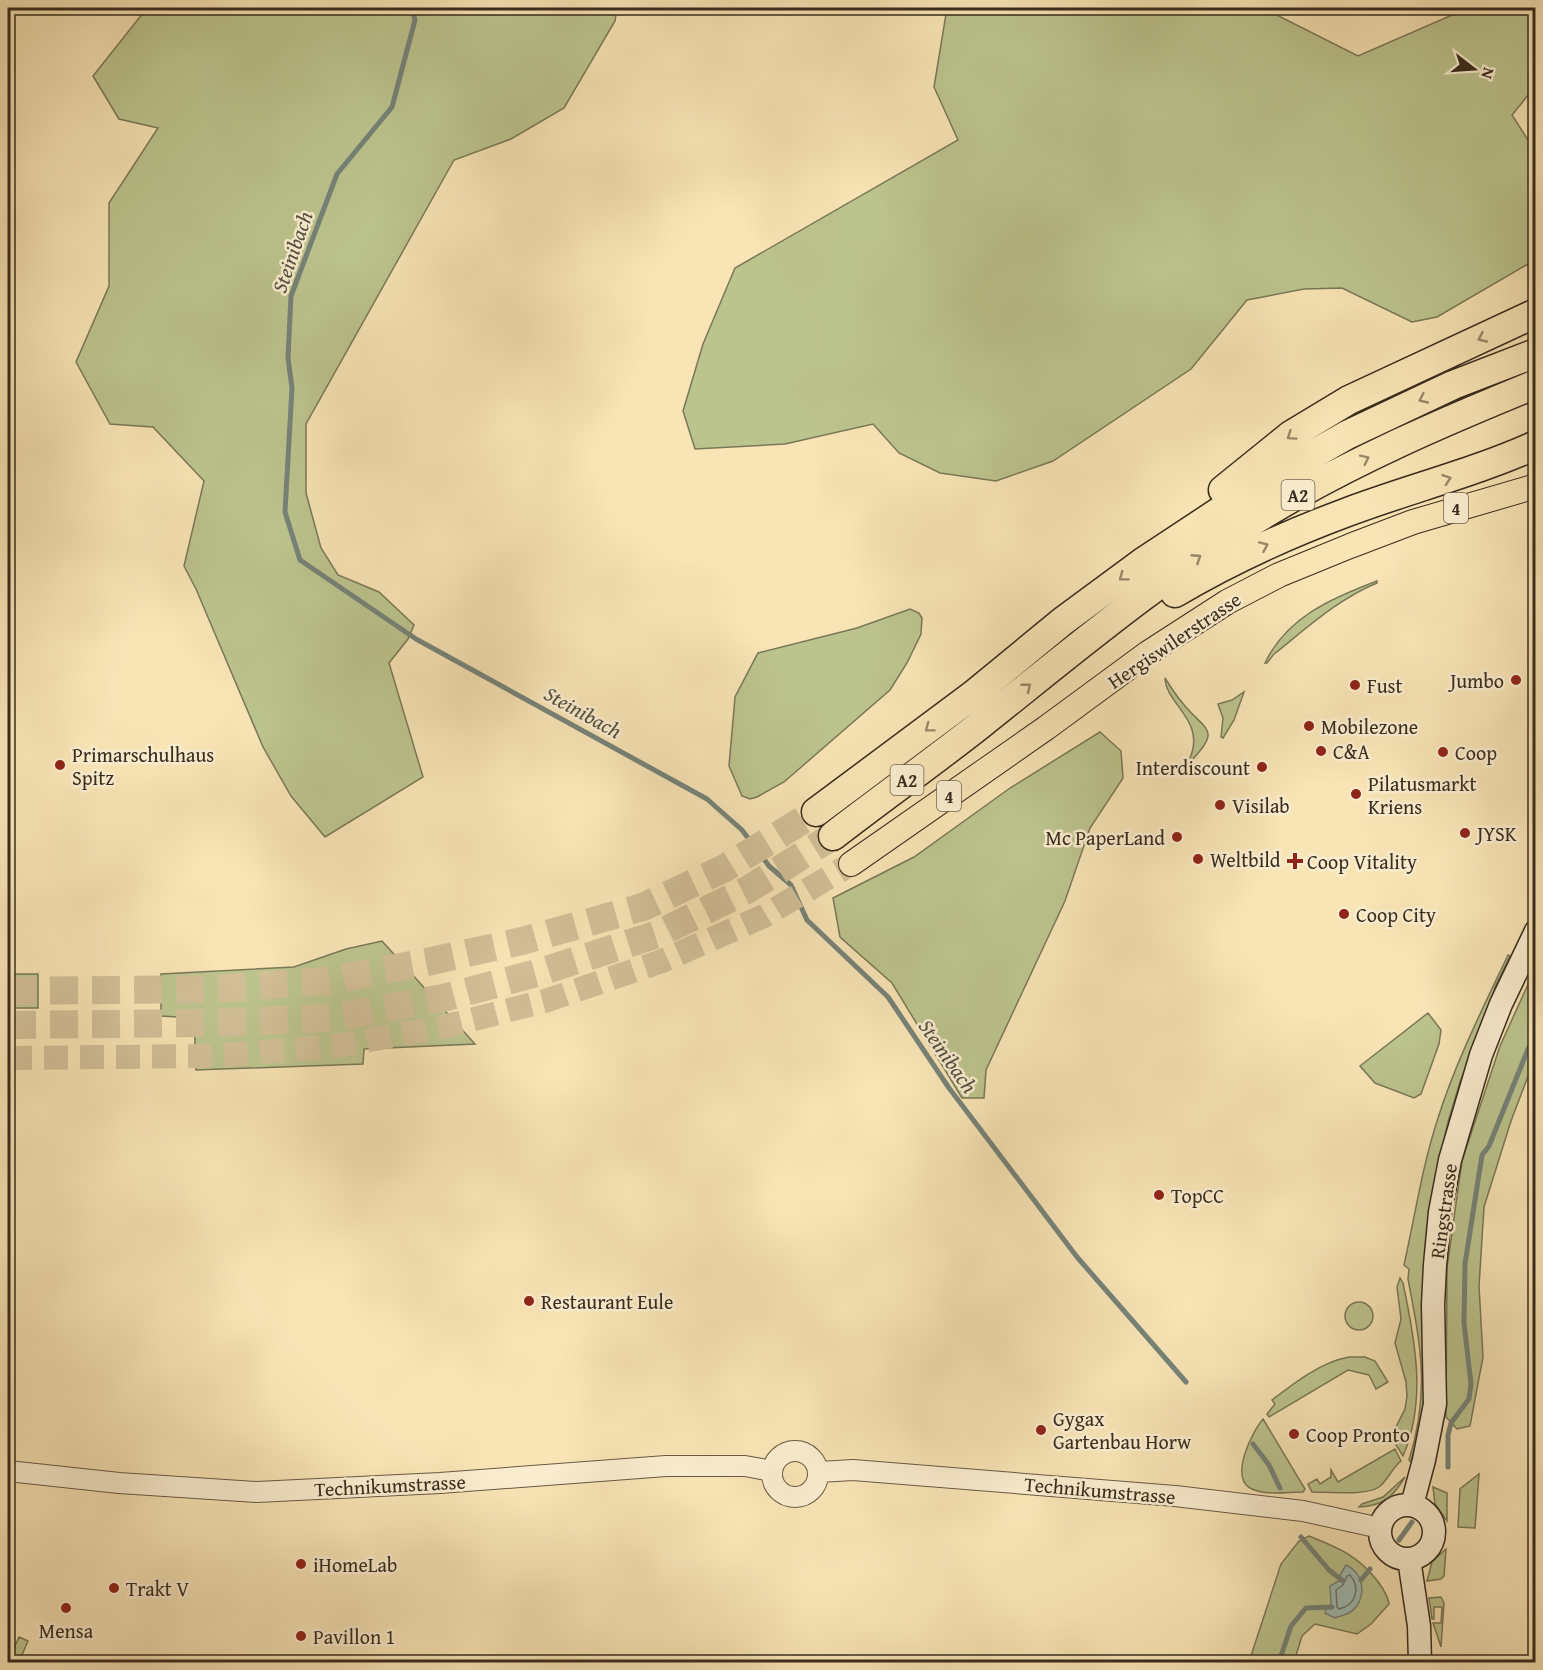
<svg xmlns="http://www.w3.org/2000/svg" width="1543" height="1670" viewBox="0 0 1543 1670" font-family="'Gentium Book Plus',serif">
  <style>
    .green { fill: #bcc48e; stroke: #7a7856; stroke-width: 1.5 }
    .water { fill: #a0bdb6; stroke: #768379; stroke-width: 1.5 }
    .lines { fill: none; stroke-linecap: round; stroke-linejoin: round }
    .shore { stroke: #6c746a; stroke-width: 1.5 }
    .stream { stroke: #768379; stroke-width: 5 }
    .primary-tunnel { stroke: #d2bf97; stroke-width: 24; stroke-dasharray: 24 12; stroke-linecap: butt }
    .motorway-tunnel { stroke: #d2bf97; stroke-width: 28; stroke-dasharray: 28 14; stroke-linecap: butt }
    .tertiary-casing { stroke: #685943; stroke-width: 22 }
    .secondary-casing { stroke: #382b1d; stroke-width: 25 }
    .primary-casing { stroke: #382b1d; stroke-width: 26 }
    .motorway-casing { stroke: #382b1d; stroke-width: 31 }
    .tertiary { stroke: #faedcf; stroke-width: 20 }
    .secondary { stroke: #faedcf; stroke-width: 22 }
    .primary { stroke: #f8e4b5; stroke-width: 24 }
    .motorway { stroke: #f8e4b5; stroke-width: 28 }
    .oneway { stroke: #988869 }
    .poi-dot { fill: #8f2418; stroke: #faedcf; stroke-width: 2 }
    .labels { text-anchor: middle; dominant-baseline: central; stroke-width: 5; stroke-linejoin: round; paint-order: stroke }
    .shield { fill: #faedcf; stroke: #726552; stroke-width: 1.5 }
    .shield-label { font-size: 18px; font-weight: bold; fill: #382b1d }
    .street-label { font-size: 20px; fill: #382b1d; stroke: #faedcf }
    .poi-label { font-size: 20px; fill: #382b1d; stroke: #faedcf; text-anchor: start }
    .water-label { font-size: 21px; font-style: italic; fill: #525043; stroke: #faedcf }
  </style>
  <rect width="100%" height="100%" fill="#f8e4b5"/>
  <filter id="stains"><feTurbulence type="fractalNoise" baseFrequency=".00333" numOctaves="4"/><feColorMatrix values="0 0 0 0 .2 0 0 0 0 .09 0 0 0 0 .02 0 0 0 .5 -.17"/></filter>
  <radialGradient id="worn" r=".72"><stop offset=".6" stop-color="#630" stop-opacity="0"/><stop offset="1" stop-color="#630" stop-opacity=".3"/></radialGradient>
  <!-- green -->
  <path class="green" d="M 147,8 L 617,8 L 615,21 L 564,108 L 511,139 L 454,160 L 306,424 L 306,493 L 321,548 L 338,575 L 379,592 L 414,625 L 408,639 L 389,663 L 423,777 L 325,837 L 291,796 L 263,747 L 196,589 L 184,566 L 204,481 L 153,427 L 110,424 L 76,362 L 109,286 L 109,203 L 158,128 L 119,119 L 93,76 Z
    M 947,8 L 1263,8 L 1358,56 L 1459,12 L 1473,8 L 1535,8 L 1535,93 L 1529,94 L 1512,115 L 1535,151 L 1535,260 L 1437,317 L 1412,322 L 1342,288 L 1304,289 L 1247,300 L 1191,369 L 1053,461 L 996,481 L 940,473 L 899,453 L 873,424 L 785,444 L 695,449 L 683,411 L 703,344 L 735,268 L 958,140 L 934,87 Z
    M 1377,581 L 1377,583 C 1338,599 1307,628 1274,654 L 1267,663 L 1265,663 C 1287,617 1332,598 1377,581 Z
    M 910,609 L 919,613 L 922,618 L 921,634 L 907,663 L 890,690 L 784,782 L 757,797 L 750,799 L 742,796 L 729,766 L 735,697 L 758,653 L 857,628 Z
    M 1165,678 C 1171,688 1178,698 1185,706 C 1206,731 1221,729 1192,760 L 1190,758 C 1206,720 1166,705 1165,678 Z
    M 1244,692 L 1234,720 L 1223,738 L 1221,737 L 1223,718 L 1218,704 L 1232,700 Z
    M 1100,732 L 1121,751 L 1123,778 L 1090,828 L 1065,901 L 986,1070 L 984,1098 L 962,1098 L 892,983 L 840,937 L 833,898 L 914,857 L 1010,788 Z
    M 382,941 L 475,1044 L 364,1049 L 363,1064 L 196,1070 L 194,1018 L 161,1016 L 161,974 L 294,967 L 346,949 Z
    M 1508,955 L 1510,956 L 1495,987 L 1492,1000 L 1460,1082 L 1448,1122 L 1437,1172 L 1426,1404 L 1411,1462 L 1409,1460 C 1430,1393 1421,1346 1408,1279 L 1409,1269 L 1404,1265 C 1415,1216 1422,1167 1438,1118 C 1456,1061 1483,1008 1508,955 Z
    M 1535,969 L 1535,1058 L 1511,1121 L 1484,1207 L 1479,1286 L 1483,1357 L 1470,1426 L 1457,1429 L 1446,1417 L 1447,1268 L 1462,1161 L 1500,1046 Z
    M 8,974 L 38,974 L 38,1008 L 8,1008 Z
    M 1428,1013 L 1441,1030 L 1439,1044 L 1421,1094 L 1414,1098 L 1375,1083 L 1360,1066 Z
    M 1400,1278 L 1403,1283 C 1415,1340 1427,1401 1403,1456 L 1391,1437 L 1405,1409 L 1407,1396 L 1406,1382 L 1395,1343 L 1401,1319 L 1397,1287 Z
    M1345 1316a14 14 0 1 1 28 0a14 14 0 1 1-28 0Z
    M 1349,1357 L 1365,1357 L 1375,1361 L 1388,1382 L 1376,1389 L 1369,1375 L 1348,1370 L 1269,1417 L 1267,1414 L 1275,1404 L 1272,1400 C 1294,1383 1321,1362 1349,1357 Z
    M 1263,1419 L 1305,1489 L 1303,1492 C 1287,1492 1264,1496 1250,1488 C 1230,1476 1252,1432 1263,1419 Z
    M 1395,1449 L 1401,1461 C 1392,1468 1388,1480 1379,1487 C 1366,1496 1328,1492 1312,1492 L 1308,1484 L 1317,1479 L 1320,1484 L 1331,1477 L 1331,1470 L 1338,1482 Z
    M 1479,1474 L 1475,1528 L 1458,1527 L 1460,1489 Z
    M 1405,1477 C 1393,1497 1383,1506 1359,1507 L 1362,1504 L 1383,1497 Z
    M 1433,1487 L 1447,1493 L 1447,1521 L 1435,1504 Z
    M 1309,1536 C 1339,1548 1359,1556 1379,1583 C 1384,1590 1388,1596 1389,1604 L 1371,1624 L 1357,1634 L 1315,1624 L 1302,1636 L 1294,1662 L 1249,1662 L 1281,1564 L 1299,1541 Z
    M 1446,1549 L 1444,1576 L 1441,1579 L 1427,1581 L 1432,1562 Z
    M 1441,1597 L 1444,1603 L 1441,1647 L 1433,1623 L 1441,1623 L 1442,1607 L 1434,1607 L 1434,1619 L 1432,1619 L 1429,1598 Z
    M 19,1637 L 28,1641 L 19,1662 L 8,1662 Z"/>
  <!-- water -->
  <path class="water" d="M 1346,1565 C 1365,1573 1368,1601 1349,1613 C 1345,1615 1340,1616 1335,1618 L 1325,1613 L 1327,1607 L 1331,1604 L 1330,1586 L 1339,1581 L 1339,1577 Z"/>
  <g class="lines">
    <!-- shore -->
    <path class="shore" d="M 1350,1575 C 1361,1588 1356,1605 1339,1609 L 1337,1607 L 1336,1590 L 1343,1585 L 1347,1576 Z"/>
    <!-- stream -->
    <path class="stream" d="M 411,8 L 415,20 L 392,107 L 337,174 L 291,296 L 288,358 L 292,388 L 285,512 L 300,560 L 416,639 L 707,799 L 742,830 L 769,866 L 791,885 L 807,920 L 888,997 L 949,1088 L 1077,1257 L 1186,1382
      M 1253,1444 L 1269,1465 L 1280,1488
      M 1448,1467 L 1448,1435 L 1451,1423 L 1469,1399 L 1471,1384 L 1464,1323 L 1465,1264 L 1482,1155 L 1489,1146 L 1528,1049 L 1536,1035
      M 1301,1537 L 1329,1570 L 1343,1581
      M 1399,1540 L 1412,1522
      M 1361,1580 L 1370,1569
      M 1279,1662 L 1291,1626 L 1306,1608 L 1332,1607"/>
    <!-- primary-tunnel -->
    <path class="primary-tunnel" d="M 8,1058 L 214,1056 L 336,1046 L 447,1026 L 545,1001 L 662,961 L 764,916 L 851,864"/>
    <!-- motorway-tunnel -->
    <path class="motorway-tunnel" d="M 8,991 L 215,989 L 326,981 L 427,962 L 522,941 L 643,907 L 725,868 L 816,812
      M 8,1025 L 212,1023 L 331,1018 L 443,998 L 537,973 L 658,934 L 747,890 L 833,836"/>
    <defs>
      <path id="tertiary" d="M772 1474a23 23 0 1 1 46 0a23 23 0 1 1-46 0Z
        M 8,1471 L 119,1483 L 257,1492 L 440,1483 L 666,1466 L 745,1466 L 772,1471
        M 819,1472 L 853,1470 L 1175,1496 L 1303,1511 L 1380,1528"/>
      <path id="secondary" d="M1380 1532a27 27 0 1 1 54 0a27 27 0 1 1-54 0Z
        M 1412,1505 L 1424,1460 L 1435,1404 L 1433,1305 L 1435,1265 L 1440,1212 L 1450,1160 L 1481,1055 L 1501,1004 L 1536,931
        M 1409,1559 L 1419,1626 L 1420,1662"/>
      <path id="primary" d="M 851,864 L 1046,728 L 1148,653 L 1227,602 L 1279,575 L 1350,546 L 1413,522 L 1536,486"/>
      <path id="motorway" d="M 1223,490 L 1291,435 L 1349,400 L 1536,313
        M 1175,593 C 1229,561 1286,535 1345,513 C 1408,489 1474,473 1536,445
        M 816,812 L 973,695 L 1063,621 L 1143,562 L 1261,484 L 1347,435 L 1453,385 L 1536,353
        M 833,836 C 882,798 933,762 981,724 C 1074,650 1164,574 1266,513 C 1352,461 1443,422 1536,384"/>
    </defs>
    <!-- tertiary casing -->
    <use href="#tertiary" class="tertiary-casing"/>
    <!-- secondary casing -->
    <use href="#secondary" class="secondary-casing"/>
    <!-- primary casing -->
    <use href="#primary" class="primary-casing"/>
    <!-- motorway casing -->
    <use href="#motorway" class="motorway-casing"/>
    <!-- tertiary -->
    <use href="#tertiary" class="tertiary"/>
    <!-- secondary -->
    <use href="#secondary" class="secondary"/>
    <!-- primary -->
    <use href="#primary" class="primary"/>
    <!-- motorway -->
    <use href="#motorway" class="motorway"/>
  </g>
  <!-- one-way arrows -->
  <defs><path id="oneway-chevron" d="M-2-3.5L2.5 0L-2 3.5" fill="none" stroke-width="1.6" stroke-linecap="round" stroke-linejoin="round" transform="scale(1.5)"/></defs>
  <g class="oneway">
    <use href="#oneway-chevron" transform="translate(1482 338) rotate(155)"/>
    <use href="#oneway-chevron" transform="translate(1423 399) rotate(155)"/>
    <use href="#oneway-chevron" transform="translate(1291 436) rotate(145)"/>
    <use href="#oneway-chevron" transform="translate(1365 459) rotate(-26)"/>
    <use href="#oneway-chevron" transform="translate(1447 479) rotate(-19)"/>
    <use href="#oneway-chevron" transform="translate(1264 546) rotate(-24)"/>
    <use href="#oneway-chevron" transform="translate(1197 558) rotate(-33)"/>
    <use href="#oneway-chevron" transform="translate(1123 577) rotate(143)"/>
    <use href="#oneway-chevron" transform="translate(1027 687) rotate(-39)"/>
    <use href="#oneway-chevron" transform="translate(929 728) rotate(143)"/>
  </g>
  <!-- markers -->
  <g class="poi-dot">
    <circle cx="1516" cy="680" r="6"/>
    <circle cx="1355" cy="685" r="6"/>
    <circle cx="1309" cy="726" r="6"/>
    <circle cx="1321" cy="751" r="6"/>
    <circle cx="1443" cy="752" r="6"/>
    <circle cx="60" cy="765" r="6"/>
    <circle cx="1262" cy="767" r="6"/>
    <circle cx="1356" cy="794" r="6"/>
    <circle cx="1220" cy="805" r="6"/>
    <circle cx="1465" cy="833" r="6"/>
    <circle cx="1177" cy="837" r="6"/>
    <circle cx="1198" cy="859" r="6"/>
    <path d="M1292 852h6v6h6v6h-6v6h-6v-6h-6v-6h6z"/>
    <circle cx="1344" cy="914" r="6"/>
    <circle cx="1159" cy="1195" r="6"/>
    <circle cx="529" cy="1301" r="6"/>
    <circle cx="1041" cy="1430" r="6"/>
    <circle cx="1294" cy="1434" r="6"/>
    <circle cx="301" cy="1564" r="6"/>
    <circle cx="114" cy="1588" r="6"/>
    <circle cx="66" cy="1608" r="6"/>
    <circle cx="301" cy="1636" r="6"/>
  </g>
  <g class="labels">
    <!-- shield labels -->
    <g class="shield">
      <rect x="1281.5" y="480" width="33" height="30" rx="4.5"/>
      <rect x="1444" y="493" width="24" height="30" rx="4.5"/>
      <rect x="890.5" y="765" width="33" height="30" rx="4.5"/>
      <rect x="937" y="781" width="24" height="30" rx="4.5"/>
    </g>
    <g class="shield-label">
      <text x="1298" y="495">A2</text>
      <text x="1456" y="508">4</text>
      <text x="907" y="780">A2</text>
      <text x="949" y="796">4</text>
    </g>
    <!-- street labels -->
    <g class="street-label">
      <text transform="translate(1174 640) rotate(-34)">Hergiswilerstrasse</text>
      <text transform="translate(1443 1211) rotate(-82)">Ringstrasse</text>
      <text transform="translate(390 1485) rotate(-3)">Technikumstrasse</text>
      <text transform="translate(1100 1490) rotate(5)">Technikumstrasse</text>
    </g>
    <!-- poi labels -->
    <g class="poi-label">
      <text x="1504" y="680" text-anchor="end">Jumbo</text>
      <text x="1367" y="685">Fust</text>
      <text x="1321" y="726">Mobilezone</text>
      <text x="1333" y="751">C&amp;A</text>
      <text x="1455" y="752">Coop</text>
      <text x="72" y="754">Primarschulhaus<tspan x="72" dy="23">Spitz</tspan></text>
      <text x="1250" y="767" text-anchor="end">Interdiscount</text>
      <text x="1368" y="783">Pilatusmarkt<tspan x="1368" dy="23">Kriens</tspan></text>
      <text x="1232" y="805">Visilab</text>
      <text x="1477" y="833">JYSK</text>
      <text x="1165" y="837" text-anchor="end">Mc PaperLand</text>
      <text x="1210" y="859">Weltbild</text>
      <text x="1307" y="861">Coop Vitality</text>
      <text x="1356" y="914">Coop City</text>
      <text x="1171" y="1195">TopCC</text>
      <text x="541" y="1301">Restaurant Eule</text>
      <text x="1053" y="1418">Gygax<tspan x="1053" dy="23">Gartenbau Horw</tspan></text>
      <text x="1306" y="1434">Coop Pronto</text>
      <text x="313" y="1564">iHomeLab</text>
      <text x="126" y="1588">Trakt V</text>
      <text x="66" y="1630" text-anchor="middle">Mensa</text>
      <text x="313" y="1636">Pavillon 1</text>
    </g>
    <!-- water labels -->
    <g class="water-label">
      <text transform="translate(292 252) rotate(-71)">Steinibach</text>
      <text transform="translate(583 712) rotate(29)">Steinibach</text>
      <text transform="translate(948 1056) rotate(55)">Steinibach</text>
    </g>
  </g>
  <!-- margin -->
  <rect width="1543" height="1670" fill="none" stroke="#f8e4b5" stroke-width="30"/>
  <rect x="9" y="9" width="1525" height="1652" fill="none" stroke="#382b1d" stroke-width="3"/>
  <rect x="15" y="15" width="1513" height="1640" fill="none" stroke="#382b1d" stroke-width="1.5"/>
  <!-- north arrow -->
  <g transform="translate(1474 69) rotate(107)" stroke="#faedcf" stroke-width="4.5" paint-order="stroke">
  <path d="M0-4.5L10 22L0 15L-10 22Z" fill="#382b1d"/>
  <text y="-9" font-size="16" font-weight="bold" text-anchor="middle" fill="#382b1d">N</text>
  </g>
  <rect width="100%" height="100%" filter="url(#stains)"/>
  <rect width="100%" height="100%" fill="url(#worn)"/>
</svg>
